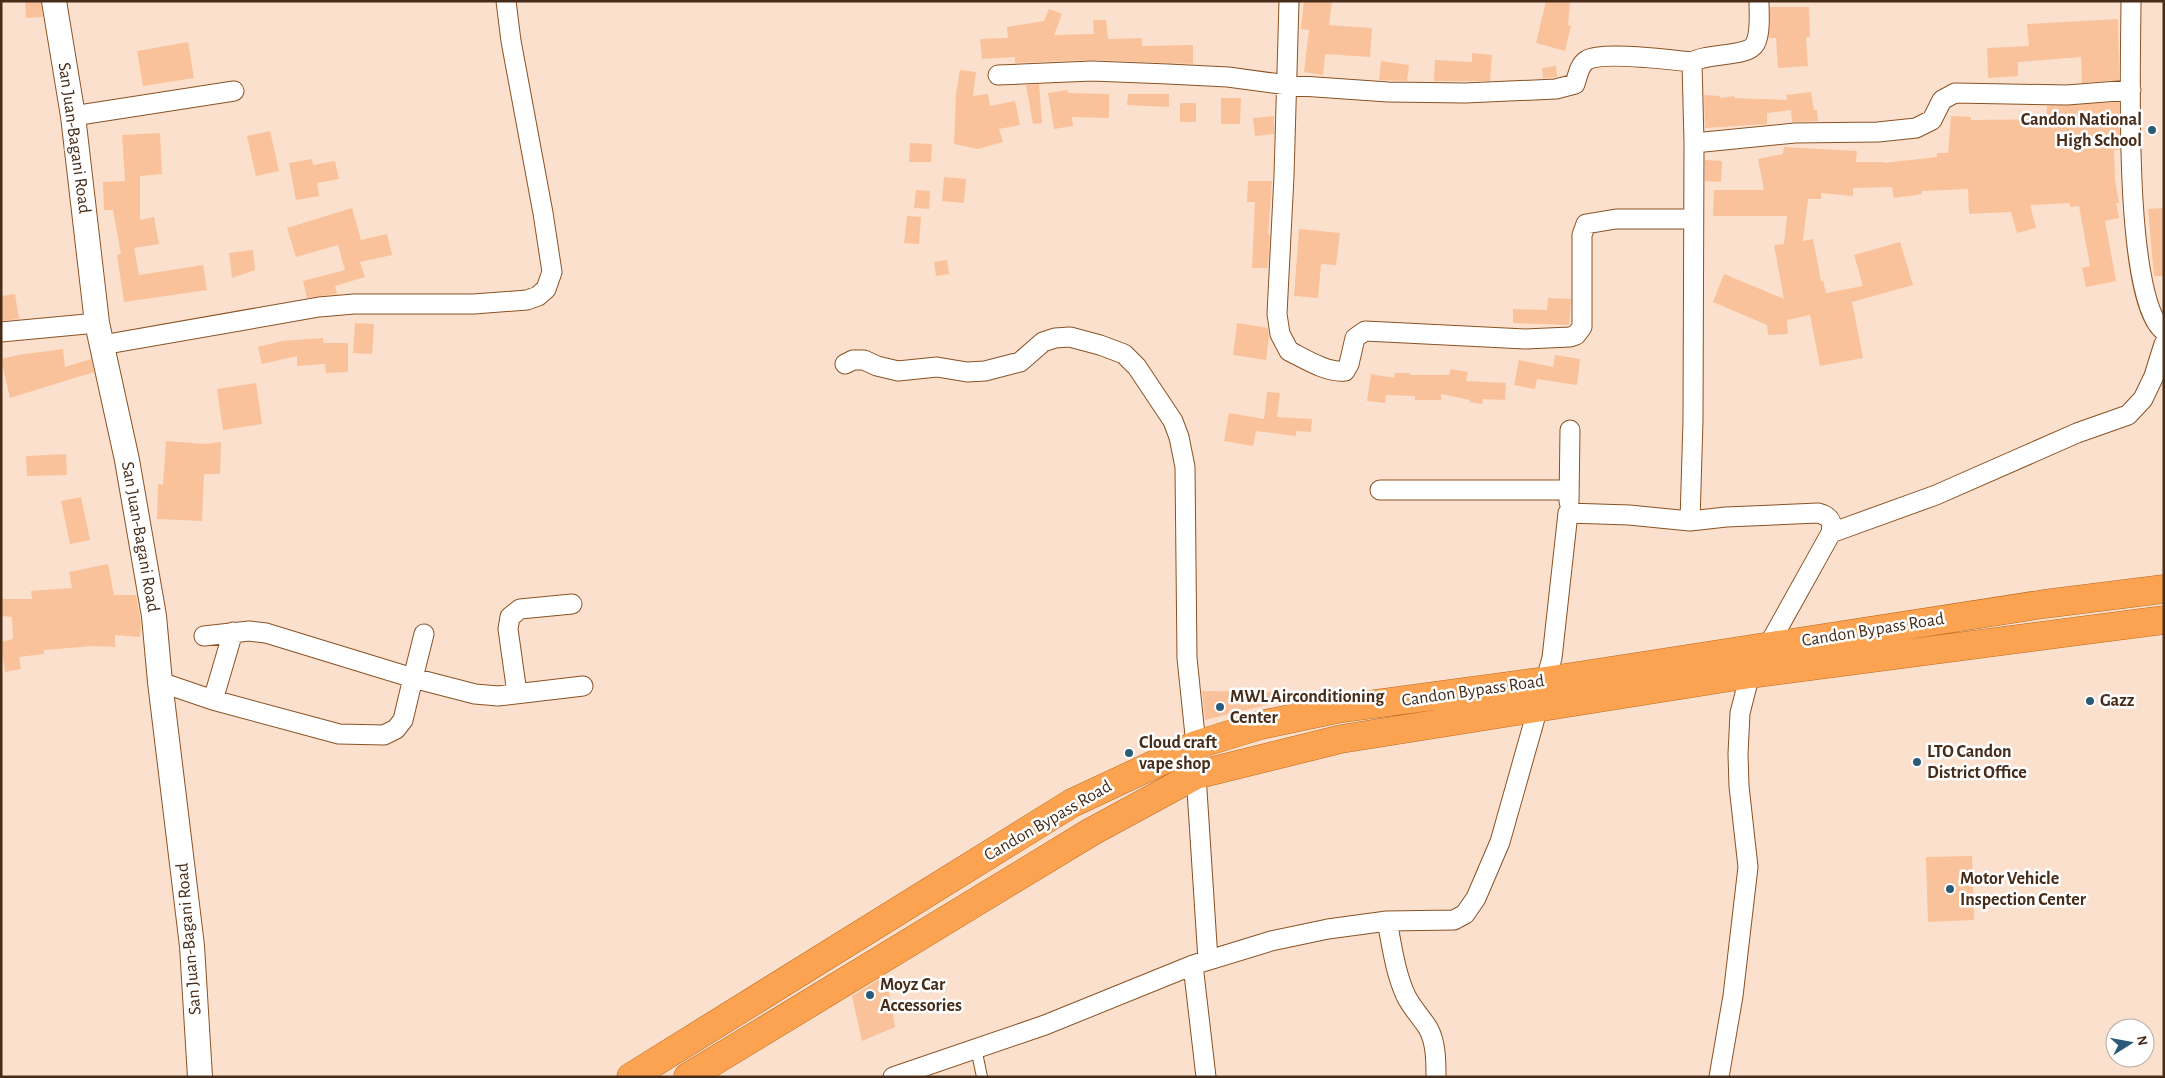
<svg xmlns="http://www.w3.org/2000/svg" width="2165" height="1078" viewBox="0 0 2165 1078" font-family="'Alegreya Sans',sans-serif">
  <style>
    .building { fill: #fac29a }
    .lines { fill: none; stroke-linecap: round; stroke-linejoin: round }
    .service-casing { stroke: #8a5223; stroke-width: 12 }
    .minor-casing { stroke: #8a5223; stroke-width: 21 }
    .tertiary-casing { stroke: #8a5223; stroke-width: 26 }
    .trunk-casing { stroke: #bb6a20; stroke-width: 29 }
    .service { stroke: #fff; stroke-width: 10 }
    .minor { stroke: #fff; stroke-width: 19 }
    .tertiary { stroke: #fff; stroke-width: 24 }
    .trunk { stroke: #fba350; stroke-width: 28 }
    .poi-dot { fill: #2a5c79; stroke: #fff; stroke-width: 2 }
    .labels { text-anchor: middle; dominant-baseline: central; stroke-width: 5; stroke-linejoin: round; paint-order: stroke }
    .poi-label { font-size: 18px; font-weight: bold; fill: #462c19; stroke: #fff; text-anchor: start }
    .street-label { font-size: 18px; fill: #462c19; stroke: #fff }
  </style>
  <rect width="100%" height="100%" fill="#fbe0cd"/>
  <!-- building -->
  <path class="building" d="M 25,1 L 41,1 L 43,17 L 26,18 Z
    M 1304,1 L 1332,1 L 1329,25 L 1372,28 L 1370,57 L 1325,54 L 1323,75 L 1304,72 L 1309,30 L 1301,29 Z
    M 1546,1 L 1570,1 L 1568,25 L 1571,26 L 1565,51 L 1536,43 Z
    M 1770,7 L 1809,7 L 1810,37 L 1806,37 L 1808,66 L 1778,68 L 1776,38 L 1769,38 Z
    M 1049,9 L 1062,14 L 1054,35 L 1094,34 L 1093,20 L 1106,20 L 1108,39 L 1142,38 L 1142,46 L 1193,45 L 1193,64 L 1092,60 L 1015,63 L 1015,57 L 982,59 L 980,39 L 1008,38 L 1007,27 L 1044,21 Z
    M 2118,19 L 2119,80 L 2082,83 L 2081,57 L 2018,62 L 2018,76 L 1988,78 L 1987,48 L 2029,46 L 2027,24 Z
    M 188,42 L 194,78 L 143,86 L 137,51 Z
    M 1472,53 L 1492,55 L 1490,81 L 1434,81 L 1435,60 L 1472,62 Z
    M 1381,61 L 1409,65 L 1407,81 L 1379,80 Z
    M 1556,66 L 1557,77 L 1543,78 L 1542,68 Z
    M 960,70 L 976,72 L 973,96 L 988,94 L 990,106 L 1015,101 L 1020,125 L 999,129 L 1003,142 L 978,149 L 954,144 L 956,94 Z
    M 1039,84 L 1042,123 L 1033,124 L 1026,85 Z
    M 1067,90 L 1068,93 L 1109,94 L 1109,118 L 1072,117 L 1073,126 L 1054,129 L 1048,93 Z
    M 1811,92 L 1814,110 L 1817,110 L 1818,121 L 1792,122 L 1791,110 L 1767,113 L 1767,124 L 1705,128 L 1704,95 L 1720,96 L 1720,98 L 1734,96 L 1735,98 L 1787,100 L 1786,95 Z
    M 1128,94 L 1169,94 L 1169,107 L 1127,105 Z
    M 1221,98 L 1241,98 L 1240,124 L 1221,124 Z
    M 2119,102 L 2120,150 L 2114,150 L 2115,180 L 2119,203 L 2116,203 L 2119,218 L 2105,221 L 2116,281 L 2086,287 L 2082,268 L 2090,266 L 2079,206 L 2070,207 L 2070,203 L 2030,205 L 2036,228 L 2017,233 L 2011,212 L 1969,214 L 1968,189 L 1922,191 L 1922,194 L 1894,198 L 1892,187 L 1853,188 L 1853,196 L 1821,193 L 1821,199 L 1808,199 L 1803,241 L 1813,239 L 1821,281 L 1823,281 L 1826,293 L 1863,286 L 1854,255 L 1900,242 L 1913,285 L 1852,302 L 1863,358 L 1820,366 L 1810,315 L 1787,320 L 1788,334 L 1768,335 L 1767,325 L 1713,302 L 1724,274 L 1784,299 L 1774,245 L 1784,244 L 1787,216 L 1713,216 L 1714,190 L 1764,190 L 1758,159 L 1783,154 L 1784,147 L 1857,151 L 1856,162 L 1884,162 L 1884,163 L 1937,157 L 1937,153 L 1948,153 L 1951,116 L 1971,117 L 1971,120 L 2046,119 L 2047,106 Z
    M 1180,103 L 1196,103 L 1196,122 L 1180,122 Z
    M 1274,116 L 1274,134 L 1255,136 L 1253,118 Z
    M 270,131 L 279,171 L 256,176 L 247,136 Z
    M 160,133 L 162,174 L 140,176 L 140,220 L 154,217 L 159,244 L 134,248 L 139,275 L 203,265 L 207,290 L 124,302 L 117,255 L 121,254 L 113,210 L 104,210 L 103,182 L 125,181 L 122,135 Z
    M 910,143 L 932,144 L 931,162 L 909,162 Z
    M 312,159 L 313,165 L 335,161 L 339,179 L 317,183 L 319,196 L 296,200 L 289,163 Z
    M 1705,160 L 1722,161 L 1721,182 L 1705,181 Z
    M 944,177 L 966,179 L 964,203 L 942,201 Z
    M 1248,181 L 1272,181 L 1268,235 L 1270,235 L 1268,268 L 1252,268 L 1255,202 L 1247,202 Z
    M 916,190 L 930,191 L 929,209 L 914,208 Z
    M 352,208 L 361,240 L 387,234 L 392,255 L 360,262 L 365,277 L 335,286 L 337,294 L 307,298 L 303,281 L 345,270 L 338,245 L 296,257 L 287,228 Z
    M 2164,208 L 2164,276 L 2154,276 L 2148,209 Z
    M 907,216 L 921,217 L 919,244 L 904,243 Z
    M 1299,229 L 1340,233 L 1336,265 L 1321,264 L 1318,298 L 1294,296 Z
    M 253,250 L 255,270 L 232,278 L 229,253 Z
    M 947,260 L 949,274 L 936,276 L 934,262 Z
    M 15,294 L 19,319 L 1,321 L 1,296 Z
    M 1548,298 L 1571,299 L 1569,325 L 1513,323 L 1513,309 L 1547,310 Z
    M 355,323 L 374,324 L 372,354 L 353,353 Z
    M 1237,323 L 1268,328 L 1269,337 L 1266,360 L 1233,355 Z
    M 323,338 L 323,343 L 348,343 L 348,372 L 326,373 L 325,364 L 297,366 L 297,356 L 262,364 L 258,347 L 282,341 Z
    M 63,349 L 65,367 L 91,359 L 94,372 L 10,398 L 1,359 L 18,355 Z
    M 1555,355 L 1580,359 L 1577,385 L 1537,379 L 1535,389 L 1514,385 L 1519,360 L 1553,367 Z
    M 1451,369 L 1468,372 L 1466,381 L 1506,383 L 1505,400 L 1483,399 L 1482,404 L 1469,402 L 1470,400 L 1441,394 L 1441,400 L 1415,400 L 1415,396 L 1386,395 L 1385,403 L 1367,401 L 1371,374 L 1394,378 L 1395,373 L 1410,373 L 1410,375 L 1449,375 Z
    M 256,383 L 262,424 L 223,430 L 217,389 Z
    M 1267,392 L 1280,393 L 1277,417 L 1312,419 L 1311,432 L 1296,431 L 1296,436 L 1256,431 L 1253,446 L 1224,441 L 1229,413 L 1264,419 Z
    M 166,441 L 205,444 L 221,442 L 220,474 L 204,474 L 202,521 L 157,519 L 158,484 L 163,485 Z
    M 66,454 L 67,475 L 27,476 L 26,456 Z
    M 81,497 L 90,540 L 70,544 L 61,501 Z
    M 108,564 L 114,595 L 136,595 L 141,623 L 140,637 L 115,635 L 115,647 L 93,646 L 44,650 L 44,654 L 19,657 L 21,669 L 5,672 L 1,642 L 13,639 L 12,617 L 1,616 L 1,599 L 32,599 L 31,591 L 72,588 L 69,572 Z
    M 1202,691 L 1299,692 L 1299,697 L 1205,720 Z
    M 1972,856 L 1974,920 L 1928,922 L 1926,857 Z
    M 886,975 L 895,1027 L 862,1041 L 852,996 Z"/>
  <g class="lines">
    <defs>
      <path id="service" d="M 976,1048 L 982,1077"/>
      <path id="minor" d="M 1289,1 L 1284,176 L 1277,314 L 1280,334 L 1289,351 C 1305,359 1327,373 1345,371 L 1349,364 L 1355,338 L 1365,331 L 1525,339 L 1570,337 L 1576,335 L 1582,327 L 1582,235 L 1586,224 L 1616,219 L 1693,219
        M 2131,1 C 2131,58 2122,300 2164,331
        M 1692,62 C 1707,53 1748,57 1755,44 C 1761,33 1759,14 1759,1
        M 998,75 L 1092,71 L 1168,74 L 1228,77 L 1287,85 L 1388,92 L 1465,93 L 1556,89 L 1575,84 C 1578,75 1579,65 1587,60 C 1604,51 1670,60 1692,62 L 1694,143 L 1693,421 L 1690,521
        M 73,116 L 234,91
        M 1694,143 L 1795,133 L 1878,132 L 1916,128 L 1932,120 L 1942,100 L 1955,93 L 2067,95 L 2131,90
        M 1,332 L 97,323
        M 102,345 L 319,307 L 354,304 L 474,304 L 527,300 L 538,296 L 546,289 L 552,272 L 543,213 L 511,41 L 506,1
        M 845,364 L 853,360 L 864,360 L 877,366 L 898,371 L 937,367 L 967,372 L 985,371 L 1020,362 L 1043,342 L 1055,338 L 1070,337 L 1100,345 L 1124,354 L 1137,367 L 1173,421 L 1179,437 L 1185,467 L 1187,658 L 1196,745
        M 1380,490 L 1569,490
        M 1569,502 L 1570,430
        M 1831,533 L 1936,495 L 2077,433 L 2128,415 L 2143,399 L 2154,376 L 2164,344
        M 424,634 L 413,678 L 475,694 L 498,696 L 583,686
        M 160,682 L 213,700 L 339,734 L 384,735 L 396,729 L 403,720 L 413,678 L 266,633 L 249,631 L 204,636
        M 517,693 L 508,629 L 510,617 L 520,609 L 572,604
        M 213,700 L 233,632
        M 1196,775 L 1208,960
        M 1387,921 C 1392,946 1395,972 1406,996 C 1412,1008 1421,1017 1428,1028 C 1436,1042 1436,1061 1436,1077
        M 1193,965 L 1206,1077
        M 893,1077 L 1045,1025 L 1193,965 L 1271,941 L 1328,929 L 1387,921 L 1454,920 L 1465,914 L 1476,898 L 1500,842 L 1552,658 L 1568,513 L 1629,515 L 1690,521 L 1726,517 L 1818,513 C 1830,516 1833,521 1831,533 L 1768,646 L 1750,674 L 1740,713 L 1738,754 L 1739,786 L 1748,867 L 1733,996 L 1719,1077"/>
      <path id="tertiary" d="M 54,1 L 73,116 L 97,323 L 127,460 L 154,616 L 160,682 L 192,946 L 200,1077"/>
      <path id="trunk" d="M 631,1077 L 1072,803 L 1196,745 L 1261,725 L 1337,709 L 1545,681 L 2044,604 L 2164,589
        M 688,1077 L 1091,832 L 1196,775 L 1341,739 L 1750,674 L 2164,620"/>
    </defs>
    <!-- service casing -->
    <use href="#service" class="service-casing"/>
    <!-- minor casing -->
    <use href="#minor" class="minor-casing"/>
    <!-- tertiary casing -->
    <use href="#tertiary" class="tertiary-casing"/>
    <!-- trunk casing -->
    <use href="#trunk" class="trunk-casing"/>
    <!-- service -->
    <use href="#service" class="service"/>
    <!-- minor -->
    <use href="#minor" class="minor"/>
    <!-- tertiary -->
    <use href="#tertiary" class="tertiary"/>
    <!-- trunk -->
    <use href="#trunk" class="trunk"/>
  </g>
  <!-- markers -->
  <g class="poi-dot">
    <circle cx="2152" cy="130" r="5"/>
    <circle cx="2090" cy="701" r="5"/>
    <circle cx="1220" cy="707" r="5"/>
    <circle cx="1129" cy="753" r="5"/>
    <circle cx="1917" cy="762" r="5"/>
    <circle cx="1950" cy="889" r="5"/>
    <circle cx="870" cy="995" r="5"/>
  </g>
  <g class="labels">
    <!-- poi labels -->
    <g class="poi-label">
      <text x="2142" y="120" text-anchor="end">Candon National<tspan x="2142" dy="21">High School</tspan></text>
      <text x="1230" y="697">MWL Airconditioning<tspan x="1230" dy="21">Center</tspan></text>
      <text x="2100" y="701">Gazz</text>
      <text x="1139" y="743">Cloud craft<tspan x="1139" dy="21">vape shop</tspan></text>
      <text x="1927" y="752">LTO Candon<tspan x="1927" dy="21">District Office</tspan></text>
      <text x="1960" y="879">Motor Vehicle<tspan x="1960" dy="21">Inspection Center</tspan></text>
      <text x="880" y="985">Moyz Car<tspan x="880" dy="21">Accessories</tspan></text>
    </g>
    <!-- street labels -->
    <g class="street-label">
      <text transform="translate(74 138) rotate(82)">San Juan-Bagani Road</text>
      <text transform="translate(140 537) rotate(80)">San Juan-Bagani Road</text>
      <text transform="translate(1873 630) rotate(-9)">Candon Bypass Road</text>
      <text transform="translate(1473 691) rotate(-8)">Candon Bypass Road</text>
      <text transform="translate(1048 821) rotate(-30)">Candon Bypass Road</text>
      <text transform="translate(189 939) rotate(-95)">San Juan-Bagani Road</text>
    </g>
  </g>
  <!-- border -->
  <rect width="2165" height="1078" fill="none" stroke="#462c19" stroke-width="5"/>
  <!-- north arrow -->
  <g transform="translate(2130 1043) rotate(79)"><circle r="24" fill="#ffffff" stroke="#b5aba3"/>
  <path d="M0-4L9 19L0 12L-9 19Z" fill="#2a5c79"/>
  <text y="-8" font-size="14" font-weight="bold" text-anchor="middle" fill="#462c19">N</text>
  </g>
</svg>
